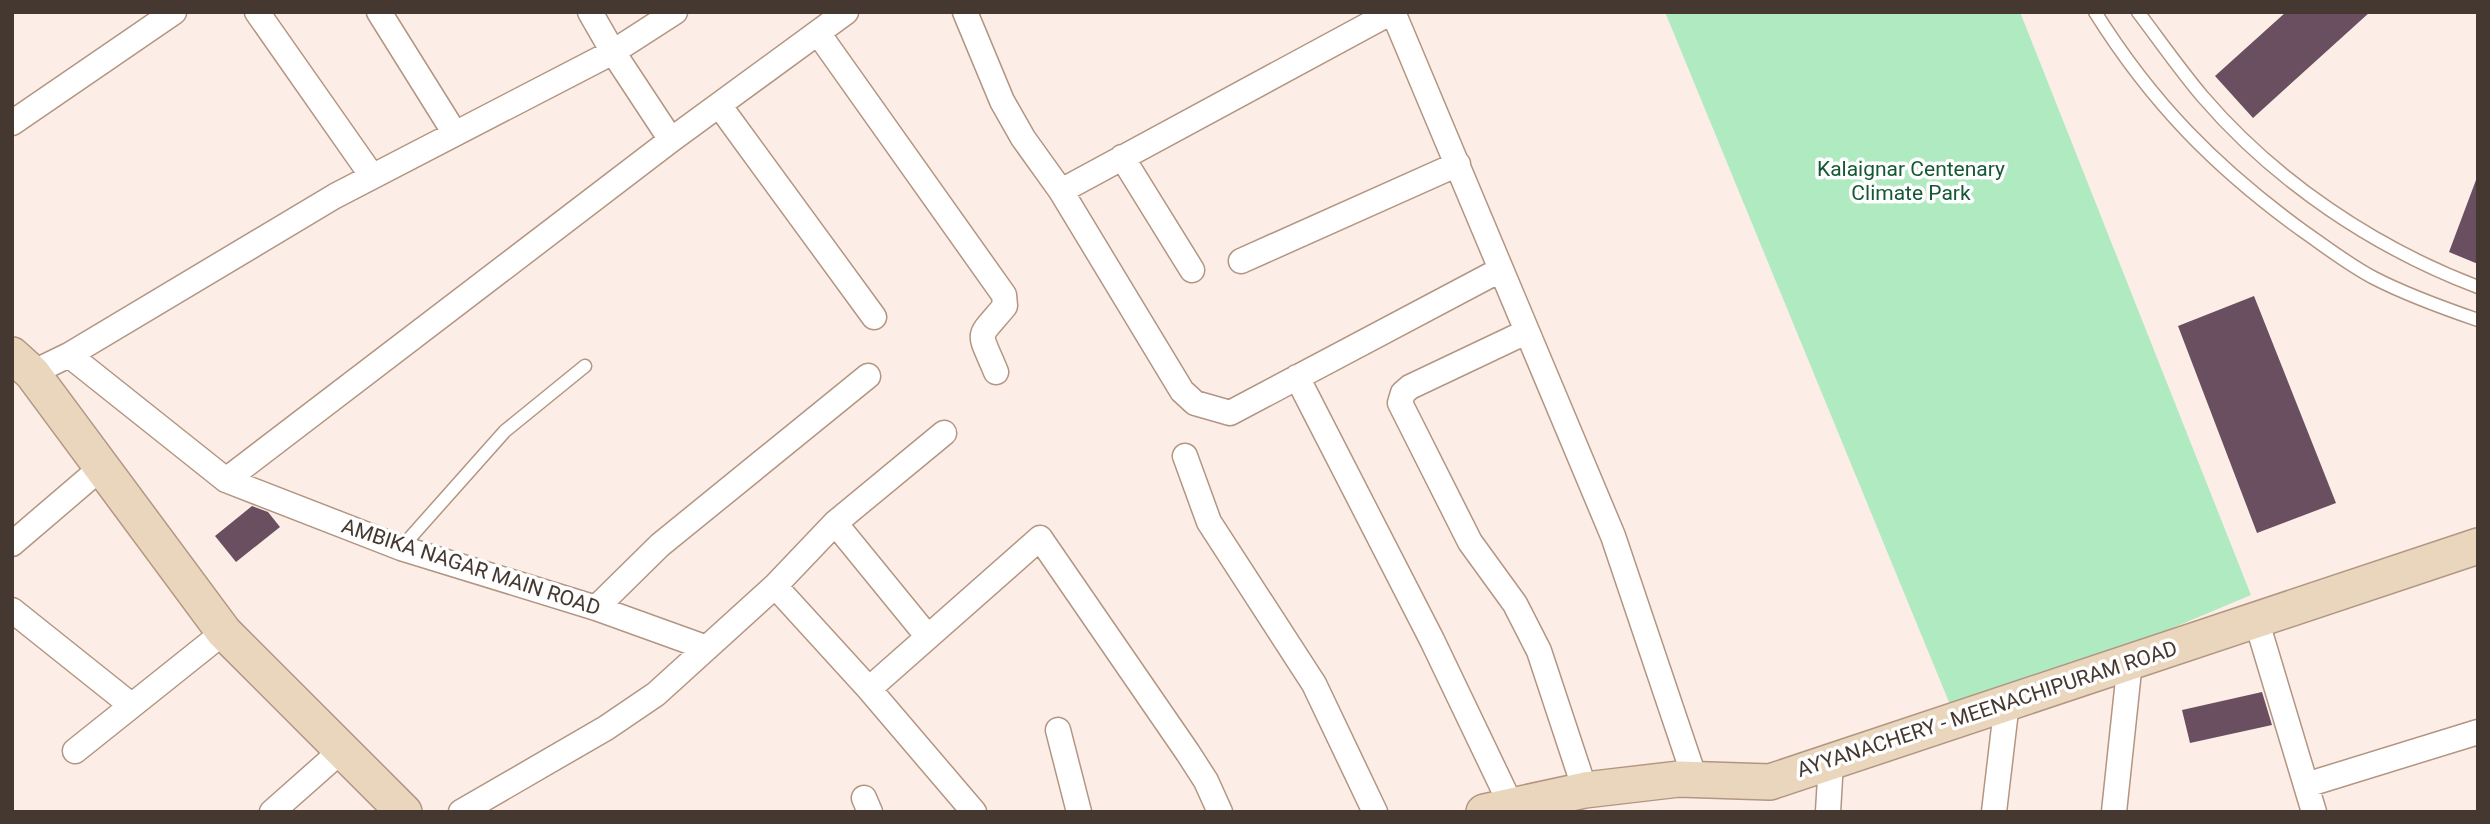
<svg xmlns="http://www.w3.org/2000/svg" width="2490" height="824" viewBox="0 0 2490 824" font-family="Roboto,sans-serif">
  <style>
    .green { fill: #afeac1 }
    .building { fill: #6a4f61 }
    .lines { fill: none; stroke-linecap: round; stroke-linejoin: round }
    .lane-casing { stroke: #b39582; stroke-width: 15 }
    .street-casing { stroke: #b39582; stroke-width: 27 }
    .secondary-casing { stroke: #b39582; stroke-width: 38 }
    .lane { stroke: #fff; stroke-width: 12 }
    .street { stroke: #fff; stroke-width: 24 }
    .secondary { stroke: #ead6bd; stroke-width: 35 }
    .labels { text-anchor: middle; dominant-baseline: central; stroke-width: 7; stroke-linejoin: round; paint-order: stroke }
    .park-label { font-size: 21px; fill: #155833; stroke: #fefefe }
    .street-label { font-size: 21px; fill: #453831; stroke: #fefefe }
  </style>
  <rect width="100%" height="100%" fill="#fceee6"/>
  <!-- green -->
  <path class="green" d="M 1665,12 L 2020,12 L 2251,595 L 1956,719 Z"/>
  <!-- building -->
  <path class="building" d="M 2286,12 L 2370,12 L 2253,118 L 2215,76 Z
    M 2476,180 L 2478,181 L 2478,264 L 2449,252 Z
    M 2254,296 L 2336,503 L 2257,533 L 2178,326 Z
    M 252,506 L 268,512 L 280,527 L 236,562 L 215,536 Z
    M 2262,692 L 2272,725 L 2190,743 L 2182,710 Z"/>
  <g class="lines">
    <defs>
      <path id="lane" d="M 2095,12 C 2152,103 2216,168 2303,231 C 2326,247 2349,265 2374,278 C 2407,295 2443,308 2478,320
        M 2138,12 C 2160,41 2180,70 2203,97 C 2276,182 2375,248 2478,287
        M 401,548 L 505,431 L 585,366"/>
      <path id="street" d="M 257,12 L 372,176
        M 379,12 L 454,132
        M 590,12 L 613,52 L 675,12
        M 965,12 L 1002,101 L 1023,138 L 1061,191 L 1182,391 L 1195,403 L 1230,413 L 1500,270
        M 1393,12 L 1613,536 L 1695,779
        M 818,33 L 1004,295 L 1005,306 C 976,341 978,328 996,372
        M 719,105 L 874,317
        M 12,123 L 174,12
        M 1122,157 L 1192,270
        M 1061,191 L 1392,12
        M 1241,261 L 1458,164
        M 1526,332 L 1410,387 L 1403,393 L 1400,403 L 1470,542 L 1515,604 L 1539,651 L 1585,790
        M 69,355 L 335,196 L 613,52 L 671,140
        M 32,373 L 69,355 L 226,480 L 401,548 L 596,608 L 707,648
        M 1297,377 L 1432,640 L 1511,805
        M 1185,456 L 1209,522 L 1314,684 L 1375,812
        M 226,480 L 671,140 L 846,12
        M 835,523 L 928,637
        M 12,544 L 102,467
        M 775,586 L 869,689 L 974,812
        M 596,608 L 660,545 L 868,376
        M 12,610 L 131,705
        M 2256,619 L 2314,812
        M 869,689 L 1040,538 L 1188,753 L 1206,781 L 1220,812
        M 1058,730 L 1079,812
        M 75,751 L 224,632
        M 2306,785 L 2478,732
        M 864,798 L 870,812
        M 272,812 L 342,750
        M 461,812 L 606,728 L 656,694 L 775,586 L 835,523 L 944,433
        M 1828,812 L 1831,761
        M 1994,812 L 2007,702
        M 2114,812 L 2130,661"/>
      <path id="secondary" d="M 12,355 L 32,373 L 224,632 L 404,812
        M 1484,812 L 1585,790 L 1679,779 L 1770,782 L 2478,546"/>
    </defs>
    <!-- lane casing -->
    <use href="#lane" class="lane-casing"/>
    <!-- street casing -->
    <use href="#street" class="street-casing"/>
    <!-- secondary casing -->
    <use href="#secondary" class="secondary-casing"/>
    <!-- lane -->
    <use href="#lane" class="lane"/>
    <!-- street -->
    <use href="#street" class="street"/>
    <!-- secondary -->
    <use href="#secondary" class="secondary"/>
  </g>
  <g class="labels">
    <!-- park labels -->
    <g class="park-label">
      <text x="1911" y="169">Kalaignar Centenary<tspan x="1911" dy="24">Climate Park</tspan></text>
    </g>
    <!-- street labels -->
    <g class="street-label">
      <text transform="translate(471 567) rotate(18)">AMBIKA NAGAR MAIN ROAD</text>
      <text transform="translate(1987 709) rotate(-18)">AYYANACHERY - MEENACHIPURAM ROAD</text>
    </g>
  </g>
  <!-- border -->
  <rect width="2490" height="824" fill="none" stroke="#453831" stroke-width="28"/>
</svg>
